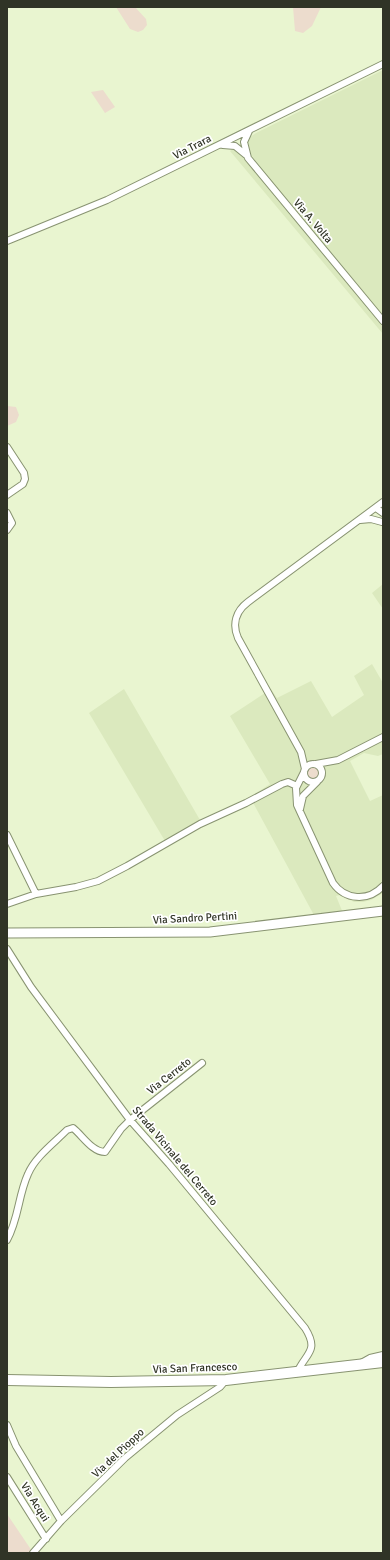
<svg xmlns="http://www.w3.org/2000/svg" width="390" height="1560" viewBox="0 0 390 1560" font-family="Signika,sans-serif">
  <style>
    .built { fill: #dbe9be }
    .green { fill: #ecdccd }
    .lines { fill: none; stroke-linecap: round; stroke-linejoin: round }
    .street-casing { stroke: #889371; stroke-width: 8 }
    .secondary-casing { stroke: #889371; stroke-width: 11 }
    .primary-casing { stroke: #889371; stroke-width: 12 }
    .street { stroke: #fff; stroke-width: 6 }
    .secondary { stroke: #fff; stroke-width: 9 }
    .primary { stroke: #fff; stroke-width: 10 }
    .labels { text-anchor: middle; dominant-baseline: central; stroke-width: 3.5; stroke-linejoin: round; paint-order: stroke }
    .street-label { font-size: 11px; fill: #303426; stroke: #fff }
  </style>
  <rect width="100%" height="100%" fill="#e9f5d0"/>
  <!-- built -->
  <path class="built" d="M 383,70 L 383,334 L 230,151 L 256,133 Z
    M 383,584 L 383,609 L 372,593 Z
    M 372,664 L 383,683 L 383,754 L 378,756 L 364,753 L 350,761 L 370,801 L 383,795 L 383,893 L 371,900 L 363,902 L 354,902 L 340,895 L 336,896 L 343,913 L 315,917 L 250,797 L 270,784 L 230,716 L 271,689 L 277,698 L 311,681 L 332,717 L 364,695 L 354,676 Z
    M 124,689 L 200,820 L 165,841 L 89,713 Z"/>
  <!-- green -->
  <path class="green" d="M 116,7 L 135,7 L 146,19 L 147,25 L 143,30 L 138,32 L 130,29 Z
    M 293,7 L 321,7 L 312,26 L 303,33 L 295,31 Z
    M 103,90 L 115,107 L 105,113 L 91,92 Z
    M 7,406 L 16,407 L 19,415 L 16,422 L 7,426 Z
    M307.5 773a5.5 5.5 0 1 1 11 0a5.5 5.5 0 1 1-11 0Z
    M 7,1514 L 32,1551 L 31,1553 L 7,1553 Z"/>
  <g class="lines">
    <defs>
      <path id="street" d="M 249,131 L 244,142 L 248,158 L 383,321
        M 223,145 L 235,146 L 246,155
        M 7,241 L 107,200 L 383,64
        M 7,447 L 24,473 L 25,479 L 23,484 L 7,495
        M 376,508 L 383,513
        M 7,513 L 12,523 L 7,530
        M 360,520 L 371,519 L 382,522
        M304 773a9 9 0 1 1 18 0a9 9 0 1 1-18 0Z
        M 316,764 L 338,760 L 383,737
        M 305,769 L 301,752 L 238,638 C 232,624 236,611 248,602 L 383,502
        M 304,772 L 296,788 L 297,805 L 333,883 C 345,900 368,902 383,886
        M 300,809 L 303,796 L 317,782
        M 7,835 L 36,894
        M 7,904 L 36,894 L 76,887 L 98,881 L 127,866 L 200,824 L 246,803 L 282,784 L 288,782 L 297,786
        M 7,949 L 31,987 L 130,1120 L 169,1164 L 305,1328 C 320,1352 305,1353 297,1373
        M 7,1240 C 19,1218 18,1196 28,1174 C 35,1157 54,1143 67,1130 L 73,1128 C 82,1135 92,1152 105,1152 L 121,1129 L 130,1120 L 202,1063
        M 361,1363 L 370,1358 L 383,1355
        M 7,1425 L 16,1446 L 61,1521
        M 7,1477 L 46,1539
        M 33,1553 L 61,1521 L 125,1458 L 177,1415 L 220,1387 L 226,1380"/>
      <path id="secondary" d="M 7,933 L 210,932 L 383,911"/>
      <path id="primary" d="M 7,1380 L 111,1382 L 226,1380 L 383,1362"/>
    </defs>
    <!-- street casing -->
    <use href="#street" class="street-casing"/>
    <!-- secondary casing -->
    <use href="#secondary" class="secondary-casing"/>
    <!-- primary casing -->
    <use href="#primary" class="primary-casing"/>
    <!-- street -->
    <use href="#street" class="street"/>
    <!-- secondary -->
    <use href="#secondary" class="secondary"/>
    <!-- primary -->
    <use href="#primary" class="primary"/>
  </g>
  <g class="labels">
    <!-- street labels -->
    <g class="street-label">
      <text transform="translate(192 147) rotate(-27)">Via Trara</text>
      <text transform="translate(313 221) rotate(50)">Via A. Volta</text>
      <text transform="translate(195 918) rotate(-3)">Via Sandro Pertini</text>
      <text transform="translate(169 1076) rotate(-38)">Via Cerreto</text>
      <text transform="translate(175 1156) rotate(50)">Strada Vicinale del Cerreto</text>
      <text transform="translate(195 1368) rotate(-2)">Via San Francesco</text>
      <text transform="translate(118 1453) rotate(-43)">Via del Pioppo</text>
      <text transform="translate(35 1502) rotate(58)">Via Acqui</text>
    </g>
  </g>
  <!-- border -->
  <rect width="390" height="1560" fill="none" stroke="#303426" stroke-width="16"/>
</svg>
